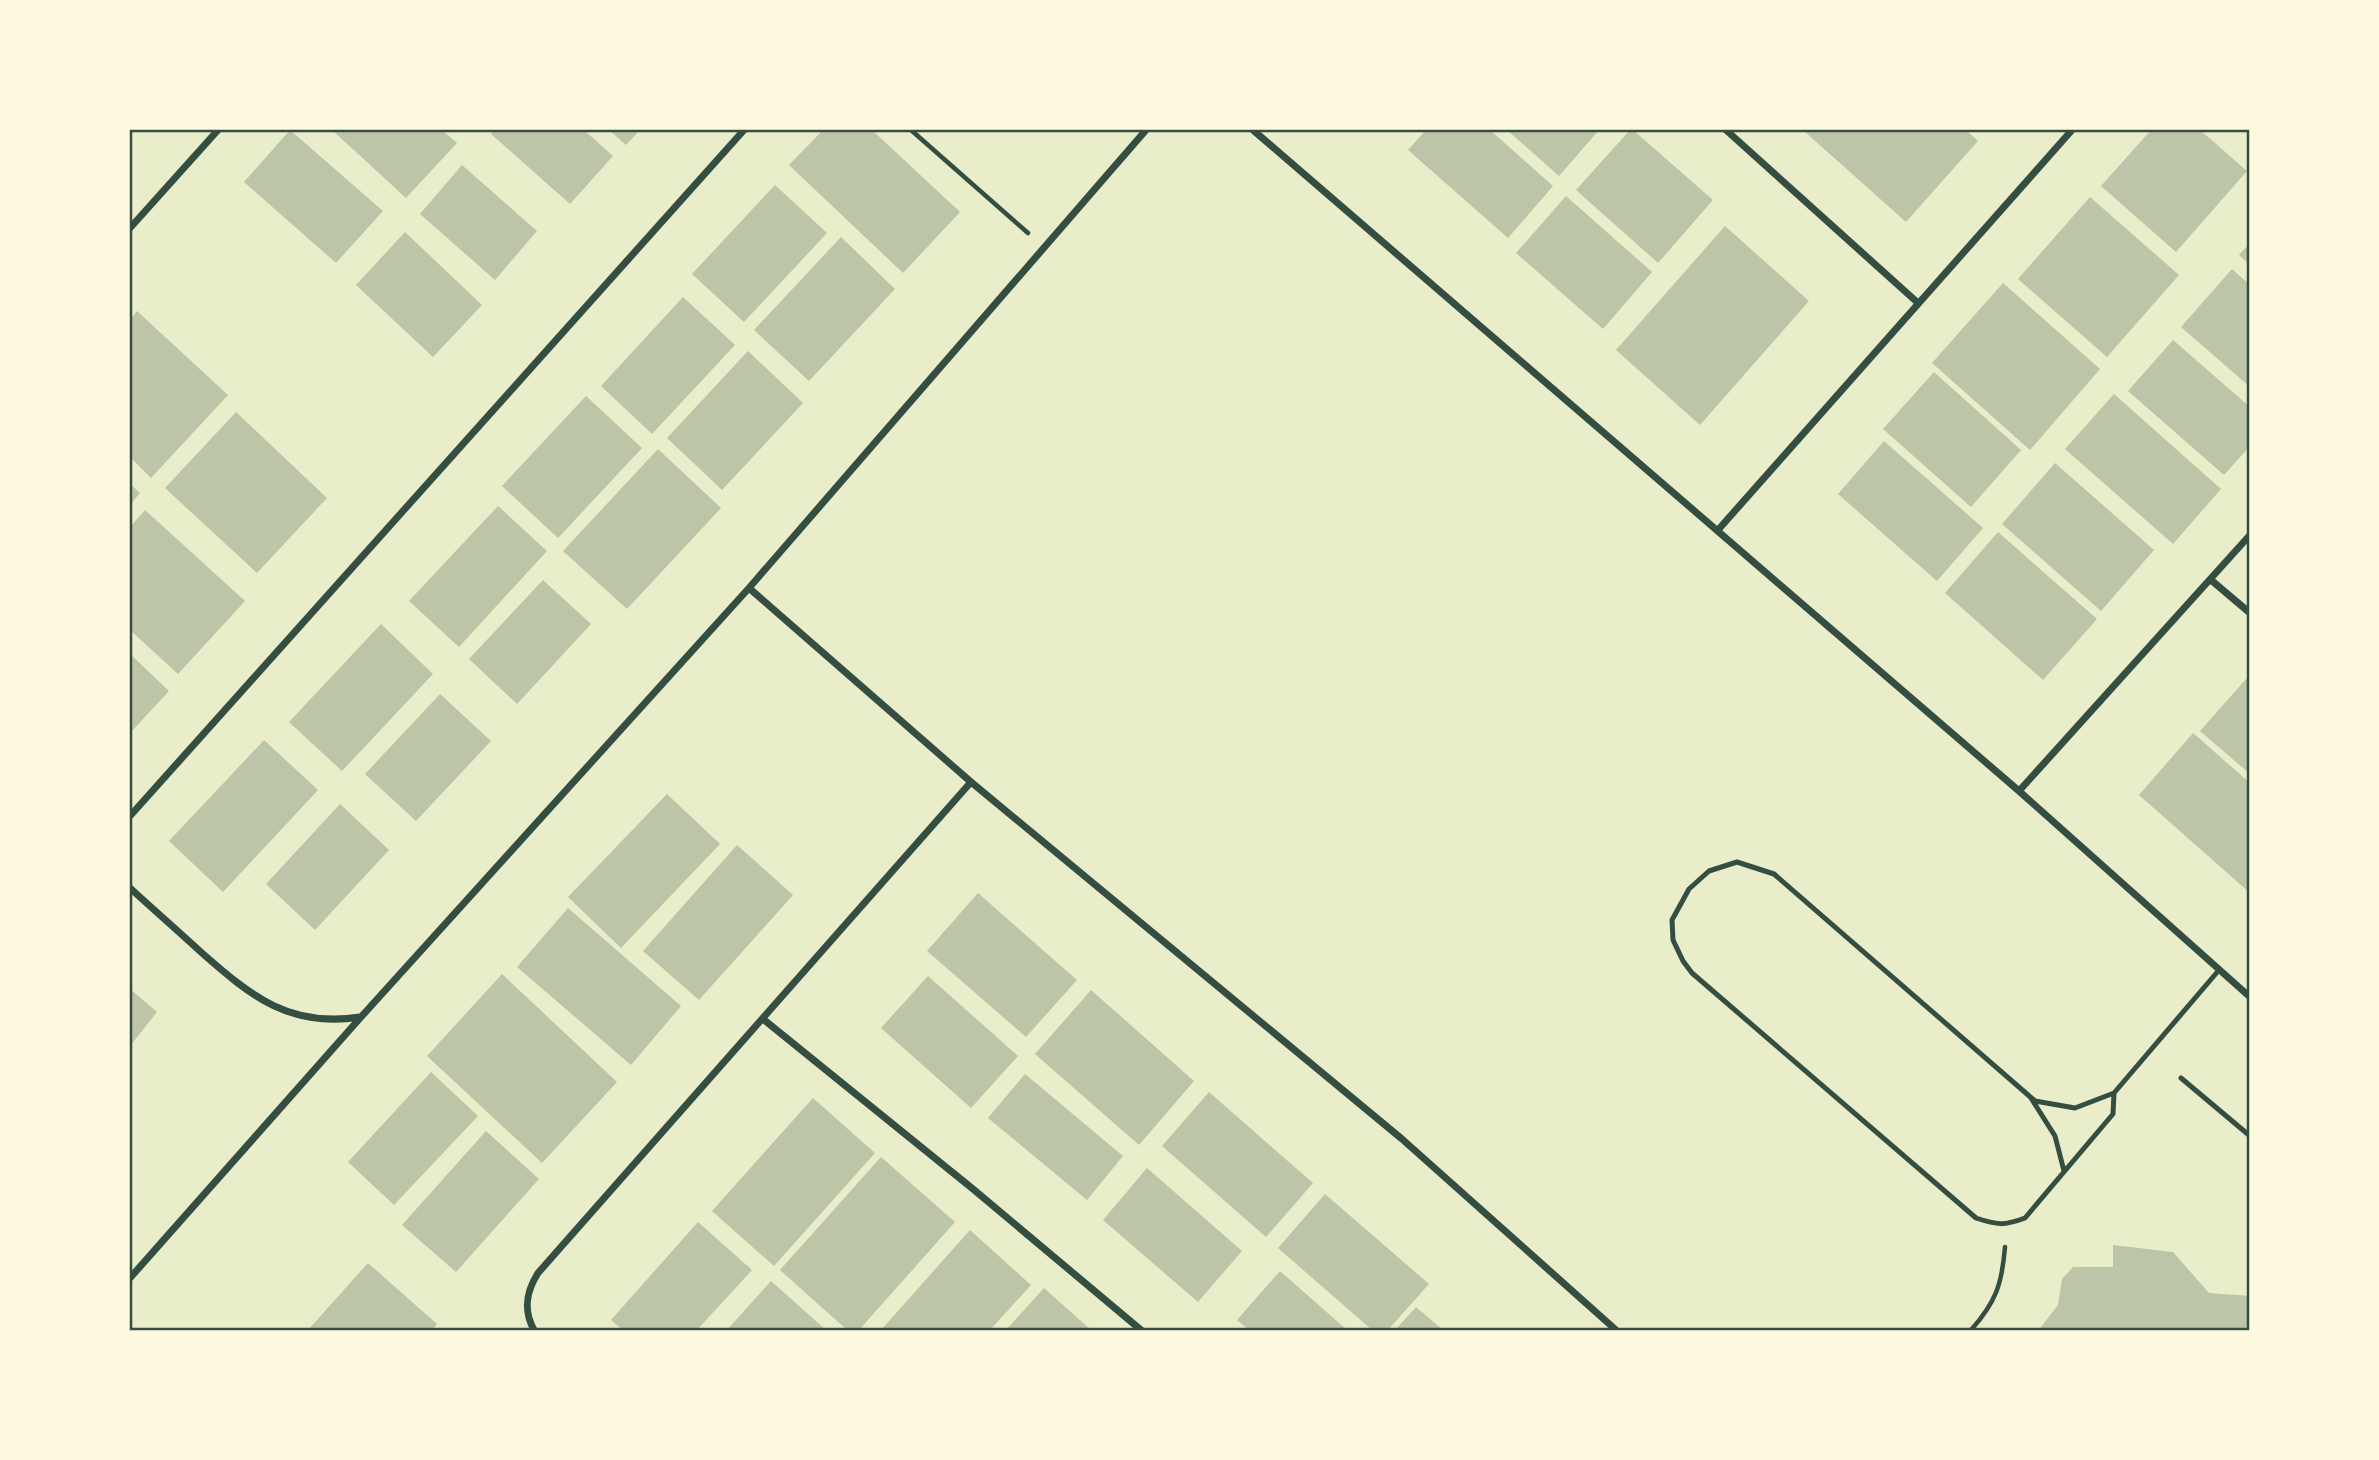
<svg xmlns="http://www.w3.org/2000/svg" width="2379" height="1460" viewBox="0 0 2379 1460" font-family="Karla,sans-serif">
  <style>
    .building { fill: #bcc5a7 }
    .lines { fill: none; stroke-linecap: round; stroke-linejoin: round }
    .path { stroke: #344e41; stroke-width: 4.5 }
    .service { stroke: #344e41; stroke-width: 5 }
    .minor { stroke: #344e41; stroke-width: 7 }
    .neatline { fill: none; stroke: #344e41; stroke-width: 2.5 }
  </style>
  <rect width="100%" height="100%" fill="#e9edc9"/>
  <!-- building -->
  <path class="building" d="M 290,130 L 383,211 L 336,263 L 244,182 Z
    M 332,130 L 442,130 L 457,143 L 406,198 Z
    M 494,130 L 584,130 L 613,156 L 570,204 L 491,134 Z
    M 609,130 L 640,130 L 626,145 Z
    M 823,130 L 872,130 L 960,212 L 903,273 L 789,165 Z
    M 1426,130 L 1490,130 L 1553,186 L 1508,238 L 1408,150 Z
    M 1507,130 L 1599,130 L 1559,176 Z
    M 1630,130 L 1633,130 L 1713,200 L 1658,263 L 1576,190 Z
    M 1806,130 L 1966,130 L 1978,141 L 1906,222 L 1804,131 Z
    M 2151,130 L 2200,130 L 2247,171 L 2176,252 L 2101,186 Z
    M 462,165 L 537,231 L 495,280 L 420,214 Z
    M 775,185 L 827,233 L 744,322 L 692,274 Z
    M 1566,196 L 1652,272 L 1603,329 L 1516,253 Z
    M 2090,197 L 2179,275 L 2107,357 L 2018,279 Z
    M 1725,226 L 1809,301 L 1700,425 L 1616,350 Z
    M 405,232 L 482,305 L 433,357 L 356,285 Z
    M 841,237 L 895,289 L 809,381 L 754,330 Z
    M 2250,243 L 2250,265 L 2239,255 Z
    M 2232,269 L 2250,285 L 2250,387 L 2181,327 Z
    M 2003,283 L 2100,369 L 2030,450 L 1932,363 Z
    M 683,297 L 735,345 L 652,434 L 601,386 Z
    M 137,311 L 228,395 L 151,478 L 130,457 L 130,320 Z
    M 2173,340 L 2250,407 L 2250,446 L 2224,475 L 2128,391 Z
    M 748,351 L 803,403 L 722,490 L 667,438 Z
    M 1934,372 L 2021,450 L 1971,507 L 1883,429 Z
    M 2114,394 L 2221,489 L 2173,544 L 2065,449 Z
    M 586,396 L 642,448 L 558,538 L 502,486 Z
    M 236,412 L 327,498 L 257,573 L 165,488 Z
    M 1884,441 L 1983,528 L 1937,581 L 1838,494 Z
    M 658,449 L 721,508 L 627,609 L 563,551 Z
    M 2055,463 L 2154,550 L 2101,611 L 2002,524 Z
    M 130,484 L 140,493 L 130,505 Z
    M 498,506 L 547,551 L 459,647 L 409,601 Z
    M 145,510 L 245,601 L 178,674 L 130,630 L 130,527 Z
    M 1998,532 L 2097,619 L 2043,680 L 1945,593 Z
    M 543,580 L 591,624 L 517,704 L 469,659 Z
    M 381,624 L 433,674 L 342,771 L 289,722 Z
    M 130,654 L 169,691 L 130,733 Z
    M 2247,678 L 2250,680 L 2250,774 L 2200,731 Z
    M 440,694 L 491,741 L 416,821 L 365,774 Z
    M 2193,733 L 2250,783 L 2250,893 L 2139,795 Z
    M 264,740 L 318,790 L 223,892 L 169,841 Z
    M 667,794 L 720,844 L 621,948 L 568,897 Z
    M 340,804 L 389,850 L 315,930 L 266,884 Z
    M 737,845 L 793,895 L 699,1000 L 643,951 Z
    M 978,893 L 1077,980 L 1026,1037 L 927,951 Z
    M 568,908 L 681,1006 L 631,1065 L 517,967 Z
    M 502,974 L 617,1082 L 542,1163 L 427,1056 Z
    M 928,976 L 1018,1056 L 971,1108 L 881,1028 Z
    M 130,989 L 157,1012 L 130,1046 Z
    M 1091,990 L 1194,1081 L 1139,1145 L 1035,1054 Z
    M 431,1072 L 478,1116 L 394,1205 L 348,1162 Z
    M 1025,1074 L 1123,1156 L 1087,1200 L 988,1118 Z
    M 1209,1092 L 1313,1183 L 1266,1237 L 1162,1146 Z
    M 813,1098 L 875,1153 L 774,1266 L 712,1211 Z
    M 486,1131 L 539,1179 L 456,1272 L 402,1225 Z
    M 881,1157 L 955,1222 L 859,1330 L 847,1330 L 780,1270 Z
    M 1147,1168 L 1242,1251 L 1198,1302 L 1103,1220 Z
    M 1325,1194 L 1429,1284 L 1388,1330 L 1372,1330 L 1278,1248 Z
    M 698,1222 L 752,1270 L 697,1330 L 623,1330 L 611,1320 Z
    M 970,1230 L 1031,1285 L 990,1330 L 881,1330 Z
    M 2113,1245 L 2173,1252 L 2209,1293 L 2250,1296 L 2250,1330 L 2041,1330 L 2041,1327 L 2058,1305 L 2062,1279 L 2073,1267 L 2113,1267 Z
    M 368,1263 L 437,1324 L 432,1330 L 308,1330 Z
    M 1280,1271 L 1347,1330 L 1249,1330 L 1237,1320 Z
    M 771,1281 L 826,1330 L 727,1330 Z
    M 1044,1288 L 1091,1330 L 1006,1330 Z
    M 1416,1307 L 1443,1330 L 1395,1330 Z"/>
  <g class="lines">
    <!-- path -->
    <path class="path" d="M 911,130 L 1028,233
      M 1971,1330 C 1996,1302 2002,1284 2005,1247"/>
    <!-- service -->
    <path class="service" d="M 2181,1078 L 2250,1136
      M 2114,1093 L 2113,1114 L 2025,1218 C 2004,1226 1997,1225 1976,1218 L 1692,973 L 1683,961 L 1673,940 L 1672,920 L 1689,889 L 1709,871 L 1737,862 L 1774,874 L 2035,1101 L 2075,1108 L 2114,1093 L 2219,970
      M 2031,1098 L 2055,1136 L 2064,1171"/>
    <!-- minor -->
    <path class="minor" d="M 1253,130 L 2019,791 L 2250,997
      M 1726,130 L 1918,303
      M 130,228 L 218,130
      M 1718,530 L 2072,130
      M 2211,580 L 2250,613
      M 749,588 L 971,782 L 1402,1139 L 1616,1330
      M 2019,791 L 2250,535
      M 130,816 L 744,130
      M 130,888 C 154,910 178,931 202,953 C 252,997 290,1028 360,1017
      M 763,1019 L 973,1189 L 1141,1330
      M 130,1278 L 361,1017 L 749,588 L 1146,130
      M 534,1330 C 523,1310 526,1292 538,1273 L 971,782"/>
  </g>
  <!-- border -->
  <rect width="2379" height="1460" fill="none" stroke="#fefae0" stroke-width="262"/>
  <rect x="131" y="131" width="2117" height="1198" class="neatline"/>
</svg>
